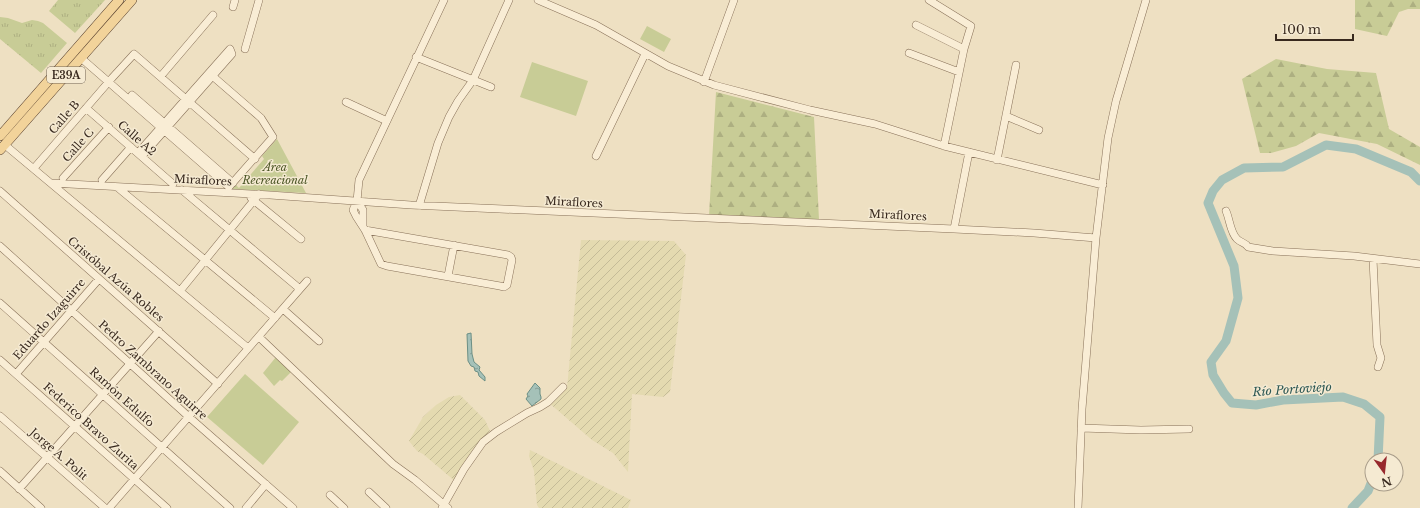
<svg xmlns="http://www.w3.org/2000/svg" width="1420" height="508" viewBox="0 0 1420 508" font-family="'Libre Baskerville',serif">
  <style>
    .farmland { fill: url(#farmland-furrows) }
    .grass { fill: url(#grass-tufts) }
    .forest { fill: url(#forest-firs) }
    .green { fill: #c8cc96 }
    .water { fill: url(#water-ripples); stroke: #6c8f85 }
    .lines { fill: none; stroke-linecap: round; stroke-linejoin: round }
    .river { stroke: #a5c1b8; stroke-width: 9 }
    .minor-casing { stroke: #887159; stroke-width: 8 }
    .major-casing { stroke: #563f2e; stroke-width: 10 }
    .minor { stroke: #f9edd5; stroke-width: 7 }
    .major { stroke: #f2d39a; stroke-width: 9 }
    .labels { text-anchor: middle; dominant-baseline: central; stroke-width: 3; stroke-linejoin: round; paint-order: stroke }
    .shield { fill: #f5ead2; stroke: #716354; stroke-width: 1 }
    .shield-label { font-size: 10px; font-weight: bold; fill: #38291e }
    .street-label { font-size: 11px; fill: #38291e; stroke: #f5ead2 }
    .park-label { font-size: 11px; font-style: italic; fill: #4a5424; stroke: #f5ead2 }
    .water-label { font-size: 12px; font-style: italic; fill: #2d5854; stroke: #f5ead2 }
  </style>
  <defs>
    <pattern id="farmland-furrows" width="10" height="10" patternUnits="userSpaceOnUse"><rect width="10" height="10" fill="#e4dab0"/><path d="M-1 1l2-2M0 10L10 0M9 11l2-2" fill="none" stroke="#c4bb97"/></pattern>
    <pattern id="grass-tufts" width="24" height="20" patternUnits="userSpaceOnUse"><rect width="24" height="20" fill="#c8cc96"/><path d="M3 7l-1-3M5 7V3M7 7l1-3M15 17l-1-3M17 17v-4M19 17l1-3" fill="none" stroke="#adaf81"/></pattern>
    <pattern id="forest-firs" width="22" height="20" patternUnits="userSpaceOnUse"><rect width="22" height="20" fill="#c8cc96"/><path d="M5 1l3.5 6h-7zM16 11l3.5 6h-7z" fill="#adaf81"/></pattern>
    <pattern id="water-ripples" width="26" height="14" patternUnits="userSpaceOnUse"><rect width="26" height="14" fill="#a5c1b8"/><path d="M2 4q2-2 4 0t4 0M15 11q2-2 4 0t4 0" fill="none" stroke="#879d95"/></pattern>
  </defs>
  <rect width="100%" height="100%" fill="#eee0c2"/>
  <!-- farmland -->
  <path class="farmland" d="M 581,240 L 674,241 L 686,255 L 670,392 L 663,397 L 632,394 L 628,472 L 613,453 L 592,440 L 548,402 L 567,388 Z
    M 460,395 L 485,420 L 490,431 L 456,482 L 423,454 L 417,451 L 409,441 L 423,417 L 436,405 L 449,397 Z
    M 530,450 L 631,500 L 628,508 L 539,508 L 537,505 L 534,471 L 529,456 Z"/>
  <!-- grass -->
  <path class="grass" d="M 58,0 L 105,0 L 75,33 L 49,11 Z
    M 0,17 L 8,18 L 22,23 L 32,20 L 38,21 L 43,23 L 67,43 L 41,73 L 0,39 Z"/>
  <!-- forest -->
  <path class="forest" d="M 1355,0 L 1420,0 L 1420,9 L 1408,9 L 1399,12 L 1387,36 L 1355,29 Z
    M 1276,59 L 1327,69 L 1376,73 L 1389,129 L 1420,147 L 1420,165 L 1377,144 L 1319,133 L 1296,146 L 1271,153 L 1260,153 L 1242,79 Z
    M 716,92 L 814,117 L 819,220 L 709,216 Z"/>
  <!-- green -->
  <path class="green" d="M 647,26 L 671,39 L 664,52 L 640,39 Z
    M 532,62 L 588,81 L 576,116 L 520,97 Z
    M 277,139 L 306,193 L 231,189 L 236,185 L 239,188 L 264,159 L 262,156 Z
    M 276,357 L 291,372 L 282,381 L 280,380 L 274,386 L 263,373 Z
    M 245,374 L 299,422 L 263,465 L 207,417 Z"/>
  <!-- water -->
  <path class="water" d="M 471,333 L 472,354 L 474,362 L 480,367 L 479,370 L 485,377 L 485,381 L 479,376 L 478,372 L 475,371 L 474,367 L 471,366 L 468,361 L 467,334 Z
    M 535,383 L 540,388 L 540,394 L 541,397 L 541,399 L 532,406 L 526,399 L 528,396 L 527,394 Z"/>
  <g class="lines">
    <!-- river -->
    <path class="river" d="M 1378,460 L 1380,417 L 1364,404 L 1343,397 L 1283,400 L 1256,405 L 1232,403 L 1224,393 L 1213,375 L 1211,362 L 1226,341 L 1238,298 L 1234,266 L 1208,203 L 1213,191 L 1222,180 L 1244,168 L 1283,167 L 1326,145 L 1356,149 L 1411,172 L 1420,181
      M 1352,508 L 1368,491 L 1372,481"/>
    <defs>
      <path id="minor" d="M 538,0 L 596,25 L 668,66 L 714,85 L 810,110 L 875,124 L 944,146 L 1103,185
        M 929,0 L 971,26 L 964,49 L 944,146
        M 233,7 L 235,0
        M 916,25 L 964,49
        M 245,49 L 259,0
        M 909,53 L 959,72
        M 416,57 L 491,87
        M 81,58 L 229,187 L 273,137 L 261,118 L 209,73
        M 161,76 L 213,15
        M 704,82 L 734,0
        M 132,95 L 233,183
        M 346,102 L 387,121
        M 86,108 L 173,184
        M 1006,116 L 1039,130
        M 5,145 L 248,348
        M 138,153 L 230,49 L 232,54 L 142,156
        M 596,156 L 645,54
        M 997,160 L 1016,65
        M 35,167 L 112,78 L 134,54 L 255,159
        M 63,178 L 109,127
        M 102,180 L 131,147
        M 51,183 L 270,195 L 411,205 L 954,229 L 1034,233 L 1096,238
        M 117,187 L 275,318
        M 182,190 L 300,289
        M 0,191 L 218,384
        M 251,198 L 301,239
        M 357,201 L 363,210 L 363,226
        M 419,206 L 438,143 L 449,117 L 458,101 L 473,80 L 509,0
        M 1226,211 C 1230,220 1230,232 1237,239 C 1241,243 1245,242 1248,247 L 1273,251 L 1354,256 L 1420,264
        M 954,229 L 969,152
        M 365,230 L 508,255 L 511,257 L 512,260 L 507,285 L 504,287 L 500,286 L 387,266 L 381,264 L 365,230 L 356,216 L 353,210 L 357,201 L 359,180 L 444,0
        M 0,246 L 189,417 L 293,508
        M 1373,259 L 1377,345 L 1381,358 L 1378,367
        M 448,276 L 454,245
        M 180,291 L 259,194
        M 0,303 L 230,508
        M 283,309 L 319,341
        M 259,337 L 393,464 L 415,480 L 448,508
        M 0,360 L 167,508
        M 16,374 L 99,279
        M 0,416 L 105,508
        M 1081,428 L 1141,430 L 1189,429
        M 0,471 L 41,508
        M 19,489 L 159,331
        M 369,492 L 386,508
        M 330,495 L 344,508
        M 109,508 L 307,281
        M 246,508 L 266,484
        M 442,508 L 464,469 L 483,442 L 496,432 L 527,413 L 540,407 L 548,402 L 563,387
        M 1078,508 L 1082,409 L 1096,238 L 1108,138 L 1116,101 L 1146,0"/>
      <path id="major" d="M 0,136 L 119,0
        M 0,150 L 132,0"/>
    </defs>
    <!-- minor casing -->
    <use href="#minor" class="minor-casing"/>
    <!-- major casing -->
    <use href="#major" class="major-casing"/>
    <!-- minor -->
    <use href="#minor" class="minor"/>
    <!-- major -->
    <use href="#major" class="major"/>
  </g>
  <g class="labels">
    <!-- shield labels -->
    <rect class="shield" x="47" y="67" width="38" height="16" rx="3"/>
    <g class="shield-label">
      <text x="66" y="75">E39A</text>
    </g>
    <!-- street labels -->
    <g class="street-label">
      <text transform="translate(64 117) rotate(-49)">Calle B</text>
      <text transform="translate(137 138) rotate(41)">Calle A2</text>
      <text transform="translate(78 145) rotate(-48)">Calle C</text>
      <text transform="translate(203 180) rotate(3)">Miraflores</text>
      <text transform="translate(574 202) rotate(3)">Miraflores</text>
      <text transform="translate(898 215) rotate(3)">Miraflores</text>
      <text transform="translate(116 279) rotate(41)">Cristóbal Azúa Robles</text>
      <text transform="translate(49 319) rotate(-49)">Eduardo Izaguirre</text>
      <text transform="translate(153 370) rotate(42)">Pedro Zambrano Aguirre</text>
      <text transform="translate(122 397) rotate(42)">Ramón Edulfo</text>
      <text transform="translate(91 426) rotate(42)">Federico Bravo Zurita</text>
      <text transform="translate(59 454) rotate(41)">Jorge A. Polit</text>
    </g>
    <!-- park labels -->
    <g class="park-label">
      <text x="275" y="167">Área<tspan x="275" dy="13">Recreacional</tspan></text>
    </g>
    <!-- water labels -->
    <g class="water-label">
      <text transform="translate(1292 389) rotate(-4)">Río Portoviejo</text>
    </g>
  </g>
  <!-- north arrow -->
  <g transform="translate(1384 472) rotate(165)"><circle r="19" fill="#f5ead2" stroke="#a99d8a"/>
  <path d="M0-3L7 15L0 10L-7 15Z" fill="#97292d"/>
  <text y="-6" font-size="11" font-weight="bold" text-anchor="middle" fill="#38291e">N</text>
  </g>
  <!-- scale -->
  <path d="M1276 34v6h77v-6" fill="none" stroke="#38291e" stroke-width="2"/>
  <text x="1282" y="34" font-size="12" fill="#38291e" stroke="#f5ead2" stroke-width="3" paint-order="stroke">100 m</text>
</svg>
